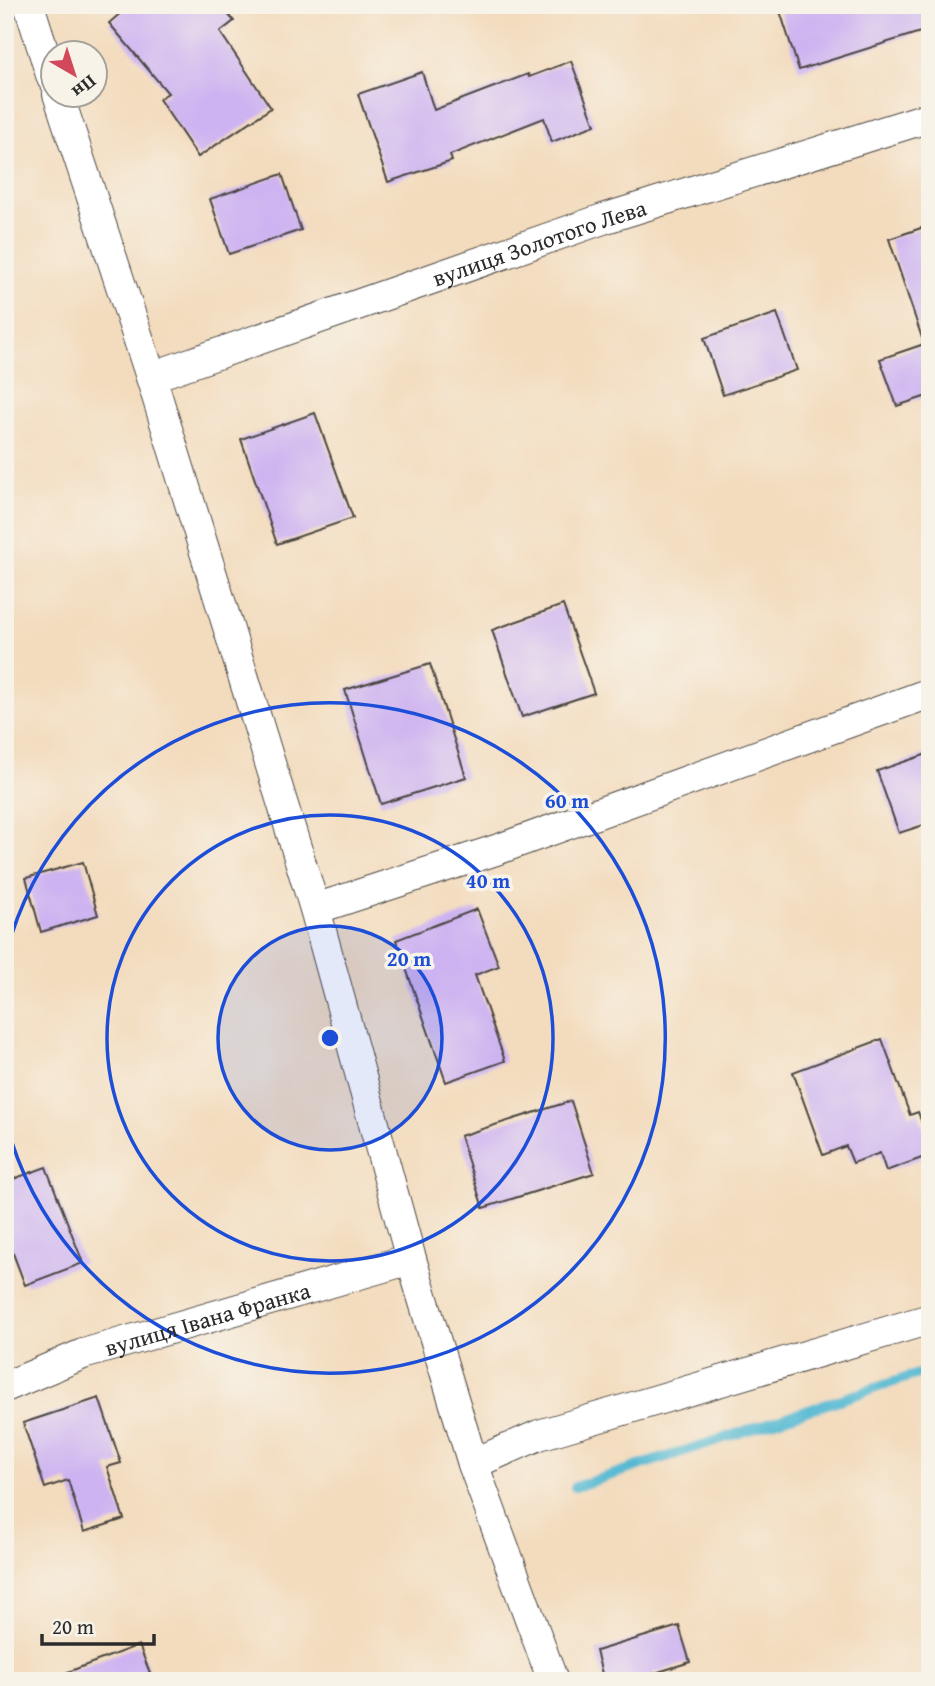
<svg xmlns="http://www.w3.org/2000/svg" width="935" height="1686" viewBox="0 0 935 1686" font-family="'Gentium Book Plus',serif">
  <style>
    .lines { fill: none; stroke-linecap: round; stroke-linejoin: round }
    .stream { stroke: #55b9d3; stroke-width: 10 }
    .building { fill: #cdb3f1 }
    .street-casing { stroke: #494541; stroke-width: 32 }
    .street { stroke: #fff; stroke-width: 30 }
    .ring { fill: none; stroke: #1d4ed8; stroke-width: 3.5 }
    .labels { text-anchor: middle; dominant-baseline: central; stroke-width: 7; stroke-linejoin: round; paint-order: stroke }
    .street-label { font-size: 23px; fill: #2b2b2b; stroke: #f7f3e8 }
    .centre { fill: #1d4ed8; stroke: #f7f3e8; stroke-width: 3.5 }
    .ring-label { font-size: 21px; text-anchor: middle; font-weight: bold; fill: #1d4ed8; stroke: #f7f3e8; stroke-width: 7; stroke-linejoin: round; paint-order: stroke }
  </style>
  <rect width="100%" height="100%" fill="#f7f3e8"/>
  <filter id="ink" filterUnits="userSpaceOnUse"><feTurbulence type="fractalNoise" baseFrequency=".0143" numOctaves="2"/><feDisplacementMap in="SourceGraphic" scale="14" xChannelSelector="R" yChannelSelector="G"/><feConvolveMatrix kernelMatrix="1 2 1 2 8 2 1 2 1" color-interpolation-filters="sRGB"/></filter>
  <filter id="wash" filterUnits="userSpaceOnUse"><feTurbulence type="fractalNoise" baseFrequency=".00686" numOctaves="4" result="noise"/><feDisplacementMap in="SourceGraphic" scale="28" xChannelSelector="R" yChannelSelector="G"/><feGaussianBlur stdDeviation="1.57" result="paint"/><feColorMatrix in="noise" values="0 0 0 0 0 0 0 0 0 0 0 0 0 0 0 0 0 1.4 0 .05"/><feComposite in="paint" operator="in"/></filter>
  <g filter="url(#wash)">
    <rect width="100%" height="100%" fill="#f3dbbd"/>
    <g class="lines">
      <!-- stream -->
      <path class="stream" d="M 575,1487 L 930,1370"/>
    </g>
    <g id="blocks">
      <!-- building -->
      <path class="building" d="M 130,5 L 220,5 L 234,21 L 220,32 L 271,108 L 198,157 L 159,99 L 168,93 L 109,23 Z
        M 778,5 L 930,5 L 930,29 L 799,70 Z
        M 571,61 L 595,125 L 552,142 L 544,118 L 450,155 L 452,161 L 388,182 L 358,94 L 422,72 L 434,110 L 528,74 L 529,77 Z
        M 282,174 L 301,230 L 229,254 L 210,199 Z
        M 930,225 L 930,395 L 897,406 L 880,359 L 924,344 L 889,239 Z
        M 777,313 L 797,370 L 723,395 L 704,338 Z
        M 315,413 L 353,518 L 277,544 L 241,439 Z
        M 563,605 L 594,693 L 522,717 L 492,630 Z
        M 430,664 L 466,777 L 381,804 L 345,690 Z
        M 930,753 L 930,823 L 899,833 L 877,771 Z
        M 83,862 L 98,915 L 41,932 L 26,878 Z
        M 477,909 L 499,966 L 475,975 L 505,1061 L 446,1082 L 396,940 Z
        M 882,1039 L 910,1115 L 918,1112 L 930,1145 L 930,1155 L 886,1171 L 880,1153 L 853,1163 L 846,1146 L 823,1155 L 793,1072 Z
        M 571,1101 L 594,1173 L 483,1208 L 460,1136 Z
        M 46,1167 L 83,1263 L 25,1285 L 5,1232 L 5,1182 Z
        M 99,1398 L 121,1463 L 107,1467 L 124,1519 L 84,1532 L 68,1480 L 45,1488 L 23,1423 Z
        M 679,1626 L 690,1662 L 652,1674 L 654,1681 L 604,1681 L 596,1651 Z
        M 139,1645 L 153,1681 L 52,1681 L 52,1678 Z"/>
    </g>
  </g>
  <g filter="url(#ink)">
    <use href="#blocks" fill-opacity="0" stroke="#494541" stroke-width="2"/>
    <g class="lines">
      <defs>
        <g id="street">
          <path d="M 29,5 L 52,78"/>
          <path d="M 58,94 L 151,377 L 315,909 L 411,1259 L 473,1464 L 553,1681"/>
          <path id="s1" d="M 151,377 L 603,219 L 930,117"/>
          <path d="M 315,909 L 499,849 L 930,693"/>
          <path id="s2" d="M 5,1387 L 83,1354 L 411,1259"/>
          <path d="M 473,1464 L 539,1435 L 930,1319"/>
        </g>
      </defs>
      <!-- street casing -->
      <use href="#street" class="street-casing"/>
      <!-- street -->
      <use href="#street" class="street"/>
    </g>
  </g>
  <!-- distance rings -->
  <circle cx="330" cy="1038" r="112" fill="#1d4ed8" fill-opacity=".12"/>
  <g class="ring">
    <circle cx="330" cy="1038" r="112"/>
    <circle cx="330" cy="1038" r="223"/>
    <path d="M6 954A335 335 0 1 1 6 1122"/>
  </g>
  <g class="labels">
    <!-- street labels -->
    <g class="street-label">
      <text stroke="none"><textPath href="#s1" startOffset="411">вулиця Золотого Лева</textPath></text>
      <text stroke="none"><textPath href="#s2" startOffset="214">вулиця Івана Франка</textPath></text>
    </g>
  </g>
  <circle cx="330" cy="1038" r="10" class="centre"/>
  <g class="ring-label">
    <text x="567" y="808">60 m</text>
    <text x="488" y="888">40 m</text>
    <text x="409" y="966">20 m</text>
  </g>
  <!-- margin -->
  <rect width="935" height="1686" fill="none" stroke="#f7f3e8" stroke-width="28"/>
  <!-- north arrow -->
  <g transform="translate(74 74) rotate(141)"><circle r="33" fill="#f7f3e8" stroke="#a5a39c" stroke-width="2"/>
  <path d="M0-5L12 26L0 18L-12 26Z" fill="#d1495b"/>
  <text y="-10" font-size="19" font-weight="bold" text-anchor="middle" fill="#2b2b2b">Пн</text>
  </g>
  <!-- scale -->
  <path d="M42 1634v10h112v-10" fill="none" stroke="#2b2b2b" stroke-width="3.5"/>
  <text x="52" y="1634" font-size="21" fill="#2b2b2b" stroke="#f7f3e8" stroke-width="5" paint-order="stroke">20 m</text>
</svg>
